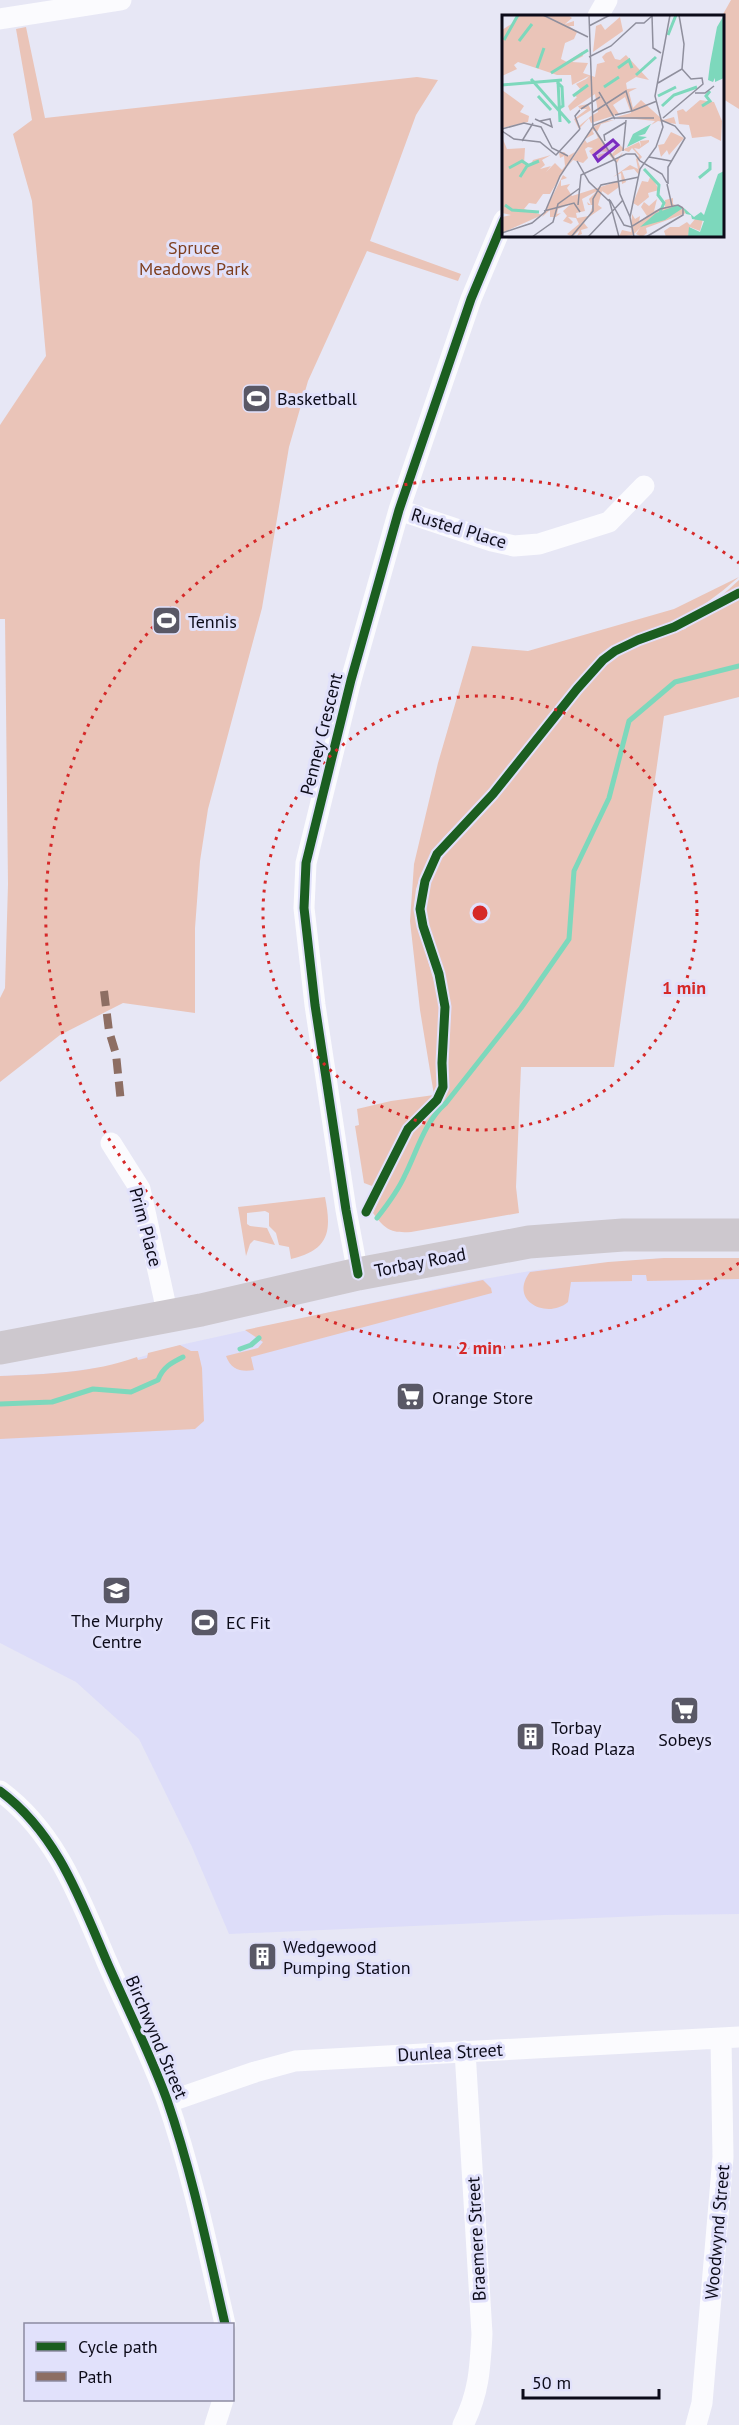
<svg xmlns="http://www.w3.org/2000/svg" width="739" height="2425" viewBox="0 0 739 2425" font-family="'PT Sans',sans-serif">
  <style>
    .built { fill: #ddddf9 }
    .green { fill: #eac4b8 }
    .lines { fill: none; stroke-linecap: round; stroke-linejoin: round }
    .stream { stroke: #7dd8bc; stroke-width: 5 }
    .street { stroke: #fbfbfe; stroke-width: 21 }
    .primary { stroke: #cdc8ce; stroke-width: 33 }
    .quiet { stroke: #8d6e63; stroke-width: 8; stroke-dasharray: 15 8; stroke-linecap: butt }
    .cycleway-casing { stroke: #e1e1fb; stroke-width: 13 }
    .cycleway { stroke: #1b5e20; stroke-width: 9 }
    .ring { fill: none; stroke: #d62828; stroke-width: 3; stroke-dasharray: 3 6 }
    .labels { text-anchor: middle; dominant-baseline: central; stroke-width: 6; stroke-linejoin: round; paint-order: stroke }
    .park-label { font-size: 18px; fill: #7d3e1e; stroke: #e1e1fb }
    .poi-label { font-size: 18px; fill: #0c0b19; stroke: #e1e1fb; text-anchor: start }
    .street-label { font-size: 18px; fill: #0c0b19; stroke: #e1e1fb }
    .inset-river { fill: none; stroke: #7dd8bc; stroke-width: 3 }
    .inset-road { fill: none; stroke: #8f8f9d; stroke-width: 1.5 }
    .view { fill: #7b2cbf; fill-opacity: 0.15; stroke: #7b2cbf; stroke-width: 3 }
    .inset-edge { fill: none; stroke: #0c0b19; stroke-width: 3 }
    .centre { fill: #d62828; stroke: #e1e1fb; stroke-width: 3 }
    .ring-label { font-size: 18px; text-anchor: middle; font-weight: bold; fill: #d62828; stroke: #e1e1fb; stroke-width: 6; stroke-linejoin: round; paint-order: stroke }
  </style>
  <rect width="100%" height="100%" fill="#e7e7f5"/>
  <!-- built -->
  <path class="built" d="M 664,1258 L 739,1258 L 739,1914 L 664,1915 L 229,1934 L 192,1847 L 139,1739 L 76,1682 L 0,1643 L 0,1376 L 58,1373 L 111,1366 L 180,1345 L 467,1282 L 536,1270 Z"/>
  <!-- green -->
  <path class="green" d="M 731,0 L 739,0 L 739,109 L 723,99 L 722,16 Z
    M 26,27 L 45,118 L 417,77 L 438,80 L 416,115 L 370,241 L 461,274 L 458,281 L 367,251 L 308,381 L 289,447 L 262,608 L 208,809 L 200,861 L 195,928 L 195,1013 L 123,1003 L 60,1035 L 0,1082 L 0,998 L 5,988 L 8,884 L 5,619 L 0,619 L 0,425 L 46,356 L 32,201 L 13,134 L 32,120 L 16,29 Z
    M 739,577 C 719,594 698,611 673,622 C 644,635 620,639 595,661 L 495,785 L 443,838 L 422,872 L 416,889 L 414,906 L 417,923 L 438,995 L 440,1021 L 437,1090 C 428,1104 414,1113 405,1126 L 375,1184 L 372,1186 L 364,1183 L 355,1126 L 359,1125 L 357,1109 L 391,1101 L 434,1095 L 420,1010 L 410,921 L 414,864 L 438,763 L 472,646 L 528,651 L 674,609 Z
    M 739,580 L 739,697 L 664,716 L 614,1067 L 521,1067 L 516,1187 L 519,1213 L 411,1232 C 390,1233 386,1230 373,1213 C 385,1187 394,1160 409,1136 C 418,1119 439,1111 446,1094 L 451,1006 L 444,973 L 424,912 L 425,896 L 437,865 L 451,845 L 501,793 L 576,698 L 608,663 L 621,652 L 639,644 L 685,629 Z
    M 325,1197 C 332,1232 329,1250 291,1259 L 289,1247 L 279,1245 L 276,1233 L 269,1226 L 269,1213 L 265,1211 L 247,1213 L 247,1224 L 250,1226 L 267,1228 L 275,1245 L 254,1240 L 250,1244 L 246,1256 L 238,1207 Z
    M 664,1258 L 739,1258 L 739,1279 L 647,1281 L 646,1275 L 632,1275 L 632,1281 L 571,1282 L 568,1302 C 547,1320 508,1301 530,1272 L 608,1262 Z
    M 483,1280 L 491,1288 L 492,1293 L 251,1357 L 254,1370 C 241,1372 231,1370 226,1356 L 258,1348 L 263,1342 L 245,1330 Z
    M 180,1345 L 191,1351 L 198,1351 L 202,1368 L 204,1421 L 195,1429 L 0,1439 L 0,1376 C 46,1374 93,1373 137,1357 L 138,1360 L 147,1358 L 148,1353 Z"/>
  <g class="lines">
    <!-- stream -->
    <path class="stream" d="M 377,1218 C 388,1204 398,1191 405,1175 C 417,1151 425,1121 446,1103 L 521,1008 L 569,939 L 574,871 L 609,798 L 629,721 L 675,682 L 739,666
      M 240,1349 L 251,1345 L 259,1338
      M 0,1404 L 52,1402 L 93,1389 L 131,1392 L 158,1380 C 163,1367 171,1363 183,1357"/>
    <!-- street -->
    <path class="street" d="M 598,16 L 607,0
      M 0,19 L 121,0
      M 399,510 L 492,541 L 514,546 L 539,544 L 609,522 L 644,486
      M 111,1143 L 140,1189 L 168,1316
      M 358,1274 L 346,1210 L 315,1005 L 304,908 L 306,863 L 351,680 L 399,510 L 471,299 L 504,220
      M 0,1791 C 57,1833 80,1899 107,1962 C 127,2008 150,2053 167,2100 C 192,2172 208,2250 225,2324
      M 168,2102 L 255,2072 L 295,2061 L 739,2037
      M 215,2425 L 223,2400
      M 463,2425 C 479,2393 480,2369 482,2334 L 465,2051
      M 696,2425 L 702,2403 L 723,2157 L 721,2039"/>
    <!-- primary -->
    <path class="primary" d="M 0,1348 L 201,1310 L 358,1274 L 529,1242 L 623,1235 L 739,1235"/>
    <!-- quiet -->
    <path class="quiet" d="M 104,991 L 109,1031 L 116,1054 L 121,1103"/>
    <defs>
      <path id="cycleway" d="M 366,1212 L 408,1129 L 437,1100 L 443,1087 L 442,1063 L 445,1007 L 439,974 L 423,926 L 420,909 L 425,881 L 437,854 L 493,794 L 577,689 L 603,660 L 615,651 L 638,640 L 674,627 L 739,593
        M 358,1274 L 346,1210 L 315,1005 L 304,908 L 306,863 L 351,680 L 399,510 L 471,299 L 504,220
        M 0,1791 C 57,1833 80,1899 107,1962 C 127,2008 150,2053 167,2100 C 192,2172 208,2250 225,2324"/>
    </defs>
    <!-- cycleway casing -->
    <use href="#cycleway" class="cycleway-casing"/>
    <!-- cycleway -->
    <use href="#cycleway" class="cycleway"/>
  </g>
  <!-- distance rings -->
  <g class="ring">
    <circle cx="480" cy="913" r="217"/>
    <path d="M739 1263A435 435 0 1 1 739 563"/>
  </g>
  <!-- icons -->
  <defs>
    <symbol id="stadium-square" viewBox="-11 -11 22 22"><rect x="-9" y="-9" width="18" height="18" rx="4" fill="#595866" stroke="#e1e1fb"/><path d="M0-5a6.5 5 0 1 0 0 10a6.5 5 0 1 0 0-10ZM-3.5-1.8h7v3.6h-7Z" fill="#fff"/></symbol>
    <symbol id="supermarket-square" viewBox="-11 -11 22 22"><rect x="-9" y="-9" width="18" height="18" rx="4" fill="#595866" stroke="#e1e1fb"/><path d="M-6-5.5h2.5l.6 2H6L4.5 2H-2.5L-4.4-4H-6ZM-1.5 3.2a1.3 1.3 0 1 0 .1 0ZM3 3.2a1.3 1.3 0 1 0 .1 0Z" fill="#fff"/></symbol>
    <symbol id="school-square" viewBox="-11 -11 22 22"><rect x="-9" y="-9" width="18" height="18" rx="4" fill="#595866" stroke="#e1e1fb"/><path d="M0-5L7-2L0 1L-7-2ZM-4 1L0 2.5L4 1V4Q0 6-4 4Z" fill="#fff"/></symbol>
    <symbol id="building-square" viewBox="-11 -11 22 22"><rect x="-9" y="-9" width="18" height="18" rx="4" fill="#595866" stroke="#e1e1fb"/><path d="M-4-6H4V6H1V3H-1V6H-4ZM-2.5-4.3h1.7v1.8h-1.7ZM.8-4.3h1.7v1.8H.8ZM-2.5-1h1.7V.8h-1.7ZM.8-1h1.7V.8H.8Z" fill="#fff"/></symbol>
  </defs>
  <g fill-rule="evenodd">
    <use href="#stadium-square" x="240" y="382" width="33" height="33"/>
    <use href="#stadium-square" x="150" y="604" width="33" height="33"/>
    <use href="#supermarket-square" x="394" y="1380" width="33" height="33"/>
    <use href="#school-square" x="100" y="1574" width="33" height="33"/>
    <use href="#stadium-square" x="188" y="1606" width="33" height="33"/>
    <use href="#supermarket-square" x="668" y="1694" width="33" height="33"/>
    <use href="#building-square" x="514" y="1720" width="33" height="33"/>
    <use href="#building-square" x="246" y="1940" width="33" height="33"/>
  </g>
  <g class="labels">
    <!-- park labels -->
    <g class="park-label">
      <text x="194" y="247">Spruce<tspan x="194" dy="21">Meadows Park</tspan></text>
    </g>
    <!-- poi labels -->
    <g class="poi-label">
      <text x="277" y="398">Basketball</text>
      <text x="188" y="621">Tennis</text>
      <text x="432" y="1397">Orange Store</text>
      <text x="117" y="1620" text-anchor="middle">The Murphy<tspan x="117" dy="21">Centre</tspan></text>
      <text x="226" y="1622">EC Fit</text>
      <text x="551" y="1727">Torbay<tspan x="551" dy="21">Road Plaza</tspan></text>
      <text x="685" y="1739" text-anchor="middle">Sobeys</text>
      <text x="283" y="1946">Wedgewood<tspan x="283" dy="21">Pumping Station</tspan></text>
    </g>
    <!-- street labels -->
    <g class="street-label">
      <text transform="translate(459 528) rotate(17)">Rusted Place</text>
      <text transform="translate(321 734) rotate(-76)">Penney Crescent</text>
      <text transform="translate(146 1227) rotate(75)">Prim Place</text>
      <text transform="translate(420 1262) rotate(-11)">Torbay Road</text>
      <text transform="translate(157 2037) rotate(67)">Birchwynd Street</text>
      <text transform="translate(450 2052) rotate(-3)">Dunlea Street</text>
      <text transform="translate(717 2232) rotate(-85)">Woodwynd Street</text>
      <text transform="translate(476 2239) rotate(-93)">Braemere Street</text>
    </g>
  </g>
  <!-- overview -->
  <g transform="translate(502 15)">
    <rect width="222" height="222" fill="#e7e7f5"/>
    <path d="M 14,0 L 66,0 L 70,3 L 63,9 L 72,6 L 72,11 L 67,11 L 75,17 L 72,24 L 63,28 L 59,44 L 65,47 L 80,37 L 81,41 L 70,47 L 86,48 L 81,58 L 93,62 L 95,49 L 103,47 L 100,42 L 104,38 L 109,36 L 113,44 L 118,45 L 124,40 L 147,65 L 134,62 L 124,68 L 125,74 L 135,73 L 127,77 L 131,93 L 139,85 L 161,105 L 172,102 L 174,109 L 156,106 L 149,110 L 153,106 L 114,102 L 129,98 L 123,82 L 111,90 L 117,99 L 89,108 L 87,103 L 77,114 L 72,104 L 85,94 L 78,94 L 76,91 L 86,89 L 89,95 L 75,104 L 77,111 L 89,101 L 96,97 L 93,79 L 68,96 L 66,91 L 75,82 L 71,80 L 79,75 L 74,69 L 84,64 L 87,61 L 70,70 L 69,60 L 55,60 L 16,47 L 12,50 L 15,54 L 0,61 L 0,15 L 14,6 ZM 118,2 L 121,16 L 91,37 L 94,11 L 99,9 L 103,15 ZM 0,75 L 22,91 L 18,97 L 27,101 L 26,107 L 0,113 ZM 198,85 L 212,87 L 220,106 L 219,126 L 209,121 L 190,123 L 187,110 L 177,109 L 175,96 L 181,94 L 184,97 ZM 112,105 L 99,109 L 95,117 L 110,139 L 118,130 L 122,134 L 137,127 L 139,132 L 138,126 L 147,125 L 147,127 L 137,134 L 132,133 L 140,142 L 136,146 L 138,152 L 137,160 L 132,154 L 120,156 L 124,167 L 120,169 L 119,158 L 111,162 L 128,150 L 136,154 L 134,144 L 137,141 L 130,133 L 127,137 L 121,135 L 112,141 L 114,145 L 121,137 L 115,148 L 106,139 L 96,145 L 96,140 L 107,137 L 95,136 L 90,140 L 87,136 L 91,133 L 86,132 L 83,134 L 86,143 L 81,148 L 71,145 L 65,152 L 83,125 L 85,128 L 96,123 L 93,116 L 90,115 L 92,119 L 83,124 L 91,112 L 103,106 ZM 169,117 L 182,123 L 167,140 L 165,135 L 159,142 L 156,130 L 162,129 ZM 0,122 L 5,134 L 23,133 L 22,149 L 28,151 L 31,145 L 49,140 L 40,145 L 43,150 L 38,154 L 49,151 L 44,157 L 53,148 L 60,155 L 63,151 L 62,141 L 58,143 L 57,138 L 62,137 L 66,141 L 73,137 L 48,179 L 41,179 L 34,189 L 27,188 L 22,194 L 40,200 L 0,218 L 0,202 L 9,200 L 0,198 ZM 61,160 L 65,163 L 59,165 L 59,171 L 68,169 L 65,173 L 70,181 L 117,166 L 117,172 L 106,180 L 100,176 L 96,190 L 100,193 L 84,204 L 82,208 L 86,213 L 79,215 L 80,219 L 75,221 L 78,215 L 70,222 L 65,219 L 77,209 L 74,203 L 66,202 L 71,207 L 69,209 L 61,206 L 65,201 L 61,196 L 69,189 L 56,194 L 55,199 L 59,198 L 54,202 L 48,202 L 48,195 L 40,202 ZM 95,176 L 87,184 L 89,190 L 85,187 L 86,190 L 91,190 L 87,201 L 75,203 L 74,198 L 83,196 L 80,184 ZM 149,160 L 157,175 L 146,178 L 147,182 L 136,191 L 131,188 L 140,166 L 146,167 ZM 171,183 L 171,189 L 182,193 L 184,198 L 144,213 L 145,218 L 140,222 L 134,219 L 138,213 L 131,220 L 117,222 L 120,215 L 129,217 L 130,199 L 133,204 L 138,201 L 137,207 L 145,201 L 139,192 L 142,187 L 147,191 L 155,184 L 152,196 L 163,192 L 163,185 ZM 194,203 L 201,204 L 198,216 L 188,212 L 186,222 L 164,222 L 162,216 L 168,212 L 177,212 L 185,207 L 188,210 Z" fill="#eac4b8" fill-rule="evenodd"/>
    <path d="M 222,0 L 222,63 L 213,67 L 213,63 L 211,67 L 206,65 L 208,49 L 215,12 ZM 149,109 L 143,119 L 136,121 L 145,122 L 125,132 L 131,119 ZM 222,156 L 222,222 L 186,222 L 187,212 L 198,217 L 202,206 L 190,204 L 189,200 L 184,199 L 181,193 L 163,205 L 138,212 L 154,198 L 176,190 L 183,194 L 192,202 L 199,197 L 202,200 L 216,159 Z" fill="#7dd8bc"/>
    <path class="inset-river" d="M 166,20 L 174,0M 2,25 L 16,0M 17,26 L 30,9M 35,53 L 42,33M 116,53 L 127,45 L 130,53M 49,58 L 86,35M 134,60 L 154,42M 29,64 L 68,108M 56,66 L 58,107M 55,67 L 60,72 L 61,91 L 56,94M 0,70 L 60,65M 102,72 L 117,62M 36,81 L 49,95M 71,81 L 86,70M 156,81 L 174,72M 160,91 L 172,80 L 195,72M 200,91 L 208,86 L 204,81 L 208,76M 7,153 L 20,146 L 26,150M 142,154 L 157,170 L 156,180 L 162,188 L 158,197M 18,162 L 25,151 L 37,146M 197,163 L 208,154 L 208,147M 3,190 L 10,195 L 37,197"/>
    <path class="inset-road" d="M 41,0 L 86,22M 87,0 L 91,112 L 114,147 L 118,179 L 128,202 L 132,222M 150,0 L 151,33 L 159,38M 87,11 L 108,0M 87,42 L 109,31 L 134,8 L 142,8 L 150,1M 156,68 L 180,54 L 182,29 L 177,0M 97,77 L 113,104M 193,78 L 203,78 L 212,71M 79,94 L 98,82M 78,95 L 73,101 L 78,114M 130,96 L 155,86M 90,98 L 124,76 L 130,96 L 113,100M 161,103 L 201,69 L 200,63 L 189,64 L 180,54M 33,104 L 50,112 L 48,104 L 38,106M 159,105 L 173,111 L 183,123 L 166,152 L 166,169M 0,114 L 22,108 L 39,112 L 50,133 L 66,141M 0,116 L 12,124 L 38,127 L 54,140 L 78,114M 20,126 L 31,108M 103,126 L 102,120 L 124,107M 121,136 L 124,105M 147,142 L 169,146M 75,146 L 87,167 L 107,186M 165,169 L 170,191M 107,184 L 117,222M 108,185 L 122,210 L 129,212 L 158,194 L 176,190 L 181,193M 76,190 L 79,160 L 124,139 L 133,139 L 138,146 L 160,159 L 165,168M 42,196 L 72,188 L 78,197M 128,202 L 138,154 L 154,132 L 161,112 L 153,81 L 168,0M 0,218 L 30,208 L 43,197 L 58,161 L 92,110 L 110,103 L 152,103M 30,222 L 51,207 L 56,189 L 78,173M 69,222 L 91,196 L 91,184 L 99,170 L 137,162M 86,222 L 121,185M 144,222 L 181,200 L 181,193"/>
    <path class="view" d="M 111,125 L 116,130 L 96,146 L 92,140 Z"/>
    <rect width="222" height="222" class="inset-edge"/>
  </g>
  <circle cx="480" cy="913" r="9" class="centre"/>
  <g class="ring-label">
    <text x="684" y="994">1 min</text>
    <text x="480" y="1354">2 min</text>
  </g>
  <!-- legend -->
  <rect x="24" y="2323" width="210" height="78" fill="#e1e1fb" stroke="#8c8ba1" stroke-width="1.5"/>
  <rect x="36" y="2342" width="30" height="9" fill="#1b5e20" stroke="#8c8ba1" stroke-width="1.5"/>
  <text x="78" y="2353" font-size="18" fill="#0c0b19">Cycle path</text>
  <rect x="36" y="2372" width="30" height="9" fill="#8d6e63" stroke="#8c8ba1" stroke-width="1.5"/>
  <text x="78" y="2383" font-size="18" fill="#0c0b19">Path</text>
  <!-- scale -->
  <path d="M523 2389v9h136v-9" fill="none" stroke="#0c0b19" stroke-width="3"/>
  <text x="532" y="2389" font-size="18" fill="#0c0b19" stroke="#e1e1fb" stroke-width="4.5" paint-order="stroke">50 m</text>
</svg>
